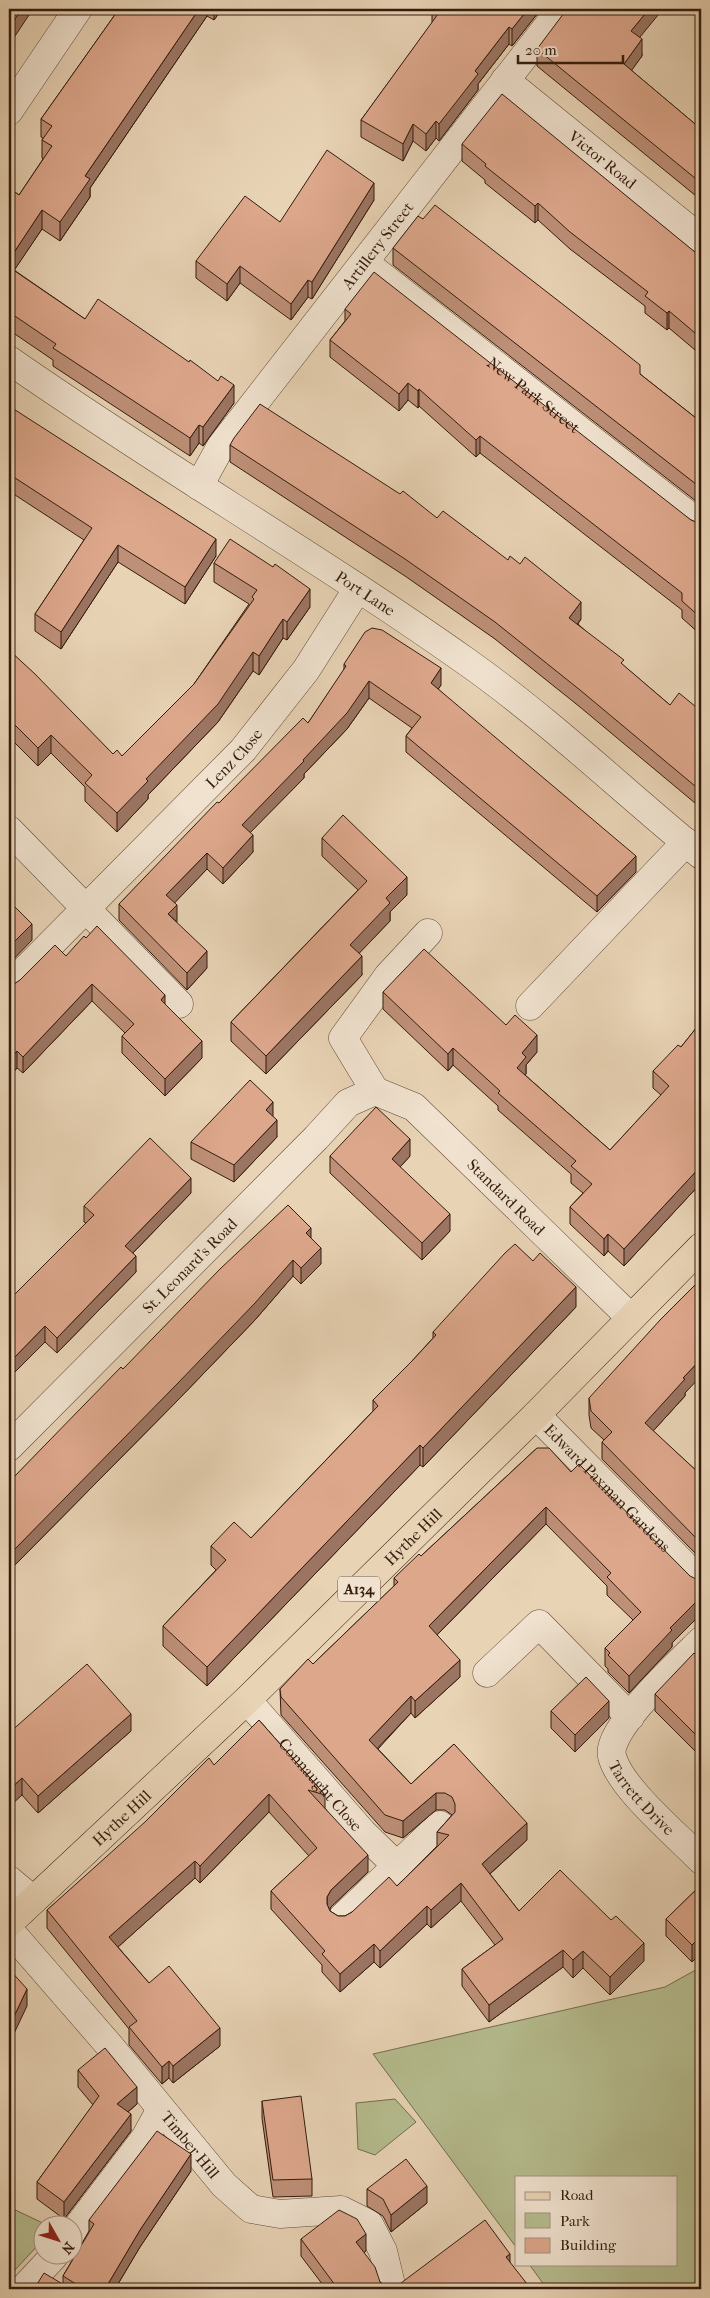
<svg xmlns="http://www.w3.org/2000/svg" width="710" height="2298" viewBox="0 0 710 2298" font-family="'IM FELL French Canon',serif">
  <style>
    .green { fill: #b5bc8e; stroke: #746c4e }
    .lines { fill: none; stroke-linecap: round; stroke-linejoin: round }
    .minor-casing { stroke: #604937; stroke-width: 29 }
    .major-casing { stroke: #331b0d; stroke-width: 29 }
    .minor { stroke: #f0e2cf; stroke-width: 28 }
    .major { stroke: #e8d3b5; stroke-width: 28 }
    .wall { fill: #be9078; stroke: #331b0d }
    .shaded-wall { fill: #9b7562; stroke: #331b0d }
    .building { fill: #dda78c; stroke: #331b0d }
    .labels { text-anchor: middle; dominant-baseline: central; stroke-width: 4; stroke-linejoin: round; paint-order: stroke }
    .shield { fill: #f0e2cf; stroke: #6c5747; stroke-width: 1 }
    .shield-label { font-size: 15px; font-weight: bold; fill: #331b0d }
    .street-label { font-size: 16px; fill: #331b0d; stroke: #f0e2cf }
  </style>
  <rect width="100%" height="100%" fill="#e8d3b5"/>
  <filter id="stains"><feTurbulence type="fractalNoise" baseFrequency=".004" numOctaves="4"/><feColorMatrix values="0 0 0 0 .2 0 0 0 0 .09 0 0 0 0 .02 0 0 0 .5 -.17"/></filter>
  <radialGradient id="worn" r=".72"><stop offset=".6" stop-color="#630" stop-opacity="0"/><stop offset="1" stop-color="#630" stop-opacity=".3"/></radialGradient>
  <!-- green -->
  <path class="green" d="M 701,1967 L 701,2289 L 547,2289 L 529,2264 L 676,2264 L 676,2177 L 516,2177 L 516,2247 L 373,2054 L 665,1987 Z
    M 395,2099 L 416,2122 L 375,2155 L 358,2149 L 356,2103 Z
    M 9,2207 L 47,2225 L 42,2226 L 42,2241 L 13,2272 L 9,2268 Z"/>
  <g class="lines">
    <defs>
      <g id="minor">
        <path id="s1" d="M 505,80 L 701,239"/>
        <path d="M 9,111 L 78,9"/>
        <path id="s2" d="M 365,263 L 701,525"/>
        <path id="s3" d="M 9,360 C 159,465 317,556 467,662 C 549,720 623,791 701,855"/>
        <path id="s4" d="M 199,486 L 221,446 L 561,9"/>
        <path d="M 9,830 L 179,1004"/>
        <path id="s5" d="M 9,986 L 243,750 L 306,670 L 358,588"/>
        <path d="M 530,1006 L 686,842"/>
        <path id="s6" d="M 375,1091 L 414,1107 L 630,1317"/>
        <path d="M 375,1091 L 343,1038 L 388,976 L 428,933"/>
        <path id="s7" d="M 536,1415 L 701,1582"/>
        <path id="s8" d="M 9,1447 L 316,1138 L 348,1103 L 375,1091"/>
        <path id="s9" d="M 701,1641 C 682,1660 605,1730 612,1756 C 619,1787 678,1836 701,1860"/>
        <path d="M 487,1673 L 539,1624 L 630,1717"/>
        <path id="s10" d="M 247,1700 L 363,1833 L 397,1866"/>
        <path d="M 9,1880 L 33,1900"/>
        <path d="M 342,1918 L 440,1825"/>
        <path id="s11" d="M 9,1930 L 108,2044 L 224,2185 L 251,2209 L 280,2214 L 341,2210 L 369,2224 L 383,2251 L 392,2289"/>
        <path d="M 72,2234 L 145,2138 L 161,2109"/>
        <path d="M 23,2289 L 54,2256"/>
      </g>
      <g id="major">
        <path id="s12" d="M 9,1923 L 247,1700 L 536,1415 L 701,1247"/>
      </g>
    </defs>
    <!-- minor casing -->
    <use href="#minor" class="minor-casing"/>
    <!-- major casing -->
    <use href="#major" class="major-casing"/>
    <!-- minor -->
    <use href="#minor" class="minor"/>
    <!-- major -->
    <use href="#major" class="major"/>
  </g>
  <!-- wall -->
  <path class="wall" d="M 119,9 L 222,9 L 214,20 L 207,16 L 90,188 L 90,197 L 60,241 L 42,229 L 14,270 L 85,319 L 234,403 L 203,446 L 199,443 L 190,456 L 53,366 L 53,360 L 9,330 L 9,188 L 19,195 L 43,159 L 42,158 L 42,140 L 43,138 L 41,137 L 41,119 Z
    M 432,9 L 541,9 L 512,46 L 509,44 L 478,84 L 478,90 L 439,141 L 436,138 L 426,151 L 413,141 L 403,161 L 361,137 L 361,120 L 432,23 Z
    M 574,15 L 640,38 L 642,56 L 631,70 L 701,129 L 701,200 L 537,66 L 537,49 Z
    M 462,144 L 701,257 L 701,355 L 669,328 L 667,330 L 645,313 L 645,306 L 570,249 L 538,220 L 535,223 L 485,183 L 485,180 L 462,161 Z
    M 374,200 L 312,299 L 308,297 L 291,320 L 240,283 L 227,301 L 196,278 L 196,261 L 280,222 Z
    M 393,248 L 640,374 L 701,422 L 701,505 L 393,265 Z
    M 345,309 L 691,520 L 698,523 L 701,523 L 701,635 L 682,618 L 682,610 L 480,453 L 476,457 L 419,406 L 418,408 L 408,400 L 399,411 L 330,357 L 330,340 L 345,321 Z
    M 9,406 L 216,556 L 185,604 L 118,562 L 61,649 L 35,631 L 35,614 L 84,540 L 9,491 Z
    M 230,445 L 437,518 L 581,619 L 578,624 L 624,666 L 670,705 L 701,711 L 701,808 L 580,707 L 495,639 L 405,576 L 230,462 Z
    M 214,563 L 310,607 L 287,640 L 283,638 L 259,675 L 253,671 L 218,722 L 148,795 L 148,799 L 117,832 L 85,801 L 85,787 L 51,753 L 38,766 L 9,737 L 9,650 L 113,754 L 122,756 L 194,684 L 249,604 L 214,582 Z
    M 344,664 L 441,685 L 438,689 L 636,872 L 597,912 L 406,752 L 406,736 L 412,728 L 369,698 L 347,729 L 304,774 L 304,778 L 250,832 L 253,852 L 223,884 L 207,869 L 174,903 L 176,922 L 207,968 L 187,990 L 119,920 L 119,904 L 219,803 L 308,723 L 344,670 Z
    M 322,838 L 407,895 L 390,912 L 390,921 L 359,953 L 362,975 L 266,1074 L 231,1041 L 231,1022 L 358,890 L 322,856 Z
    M 66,956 L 165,1004 L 202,1058 L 165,1096 L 122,1053 L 122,1036 L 125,1033 L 92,1001 L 23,1073 L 17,1068 L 9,1077 L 9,984 L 14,984 Z
    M 383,992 L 506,1025 L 537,1052 L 526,1065 L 526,1074 L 525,1075 L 610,1150 L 661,1095 L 653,1088 L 653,1071 L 681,1047 L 701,1022 L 701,1183 L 624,1266 L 608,1251 L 604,1256 L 570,1224 L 570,1207 L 583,1193 L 571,1183 L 571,1174 L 498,1110 L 498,1106 L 453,1065 L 448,1071 L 383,1009 Z
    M 273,1117 L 277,1137 L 234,1182 L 191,1159 L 191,1142 Z
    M 330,1156 L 410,1156 L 400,1167 L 450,1231 L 422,1260 L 330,1173 Z
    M 191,1193 L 133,1253 L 136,1272 L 57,1353 L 45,1342 L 10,1299 L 86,1223 L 84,1222 L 84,1206 Z
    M 311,1238 L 321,1264 L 301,1284 L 293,1276 L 255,1320 L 178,1400 L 11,1569 L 9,1567 L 9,1482 L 123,1369 Z
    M 576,1307 L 423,1467 L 420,1465 L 207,1686 L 163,1646 L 163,1626 L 216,1570 L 211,1565 L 211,1546 L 251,1538 L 373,1411 L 373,1400 L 412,1361 L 433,1338 L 433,1332 Z
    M 685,1393 L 685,1396 L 653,1431 L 701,1475 L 701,1541 L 697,1536 L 697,1555 L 602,1459 L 602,1442 L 604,1440 L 591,1428 L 589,1415 L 589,1398 Z
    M 537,1448 L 698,1617 L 672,1643 L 672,1647 L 629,1693 L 608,1672 L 608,1669 L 605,1666 L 605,1648 L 633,1620 L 607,1595 L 607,1586 L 546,1524 L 437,1635 L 460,1677 L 415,1718 L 411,1713 L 378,1749 L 411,1784 L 454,1744 L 527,1840 L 490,1874 L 519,1911 L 644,1961 L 610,1995 L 583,1968 L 573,1978 L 563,1967 L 489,2022 L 462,1986 L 462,1969 L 495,1945 L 461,1901 L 431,1928 L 427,1924 L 380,1968 L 374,1962 L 340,1992 L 322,1972 L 322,1965 L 271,1909 L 271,1891 L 309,1856 L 269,1812 L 200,1883 L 195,1878 L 118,1947 L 149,1983 L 220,2046 L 173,2083 L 169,2078 L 162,2084 L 129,2045 L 129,2029 L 47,1928 L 47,1910 L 214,1765 L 259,1720 L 325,1795 L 325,1808 L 368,1872 L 331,1907 L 330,1909 L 330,1911 L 338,1916 L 345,1916 L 397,1886 L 437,1846 L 437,1832 L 452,1815 L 445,1810 L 436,1810 L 403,1838 L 385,1832 L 281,1715 L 280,1689 L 313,1664 L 394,1586 L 394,1578 L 421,1556 Z
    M 701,1659 L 701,1757 L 655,1711 L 655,1694 Z
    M 551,1711 L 609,1718 L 575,1752 L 551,1728 Z
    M 131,1731 L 38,1813 L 22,1795 L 9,1733 Z
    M 701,1885 L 692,1962 L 666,1936 L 666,1919 Z
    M 78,2070 L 137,2104 L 128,2112 L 131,2131 L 64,2219 L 37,2199 L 37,2182 L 93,2105 L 78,2087 Z
    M 262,2101 L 312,2179 L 312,2196 L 273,2197 L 262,2118 Z
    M 191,2171 L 140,2247 L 115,2289 L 34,2289 L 63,2284 L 63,2276 L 89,2231 L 89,2220 Z
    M 367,2189 L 427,2203 L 391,2232 L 383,2216 L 367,2206 Z
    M 301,2239 L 366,2251 L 364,2253 L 380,2282 L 391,2289 L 326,2289 L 301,2256 Z"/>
  <!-- shaded-wall -->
  <path class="shaded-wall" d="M 22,9 L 33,9 L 9,45 L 9,28 Z
    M 199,9 L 207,9 L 207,16 L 90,188 L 90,197 L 60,241 L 60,222 L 85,176 Z
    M 214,9 L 222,9 L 214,20 Z
    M 528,9 L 541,9 L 512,46 L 512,29 Z
    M 649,9 L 663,9 L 631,48 L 631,31 Z
    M 509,27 L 509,44 L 478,84 L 478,90 L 439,141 L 439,124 L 475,71 Z
    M 642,39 L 642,56 L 624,81 L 624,64 Z
    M 436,121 L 436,138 L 426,151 L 426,134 Z
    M 413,124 L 413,141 L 403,161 L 403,144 Z
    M 374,183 L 374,200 L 312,299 L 312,282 Z
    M 538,203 L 538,220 L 535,223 L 535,206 Z
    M 42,210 L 42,229 L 9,278 L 9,260 Z
    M 240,266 L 240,283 L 227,301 L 227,284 Z
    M 308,280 L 308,297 L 291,320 L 291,304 Z
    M 669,311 L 669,328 L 667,330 L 667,313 Z
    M 408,383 L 408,400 L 399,411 L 399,394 Z
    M 234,385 L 234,403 L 203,446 L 203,427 Z
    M 419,389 L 419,406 L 418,408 L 418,391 Z
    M 199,425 L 199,443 L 190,456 L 190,438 Z
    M 480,436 L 480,453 L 476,457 L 476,440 Z
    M 216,539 L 216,556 L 185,604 L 185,587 Z
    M 118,545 L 118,562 L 61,649 L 61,632 Z
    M 310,589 L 310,607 L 287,640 L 287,622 Z
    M 581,602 L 581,619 L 569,635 L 569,618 Z
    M 283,619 L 283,638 L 259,675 L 259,656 Z
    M 253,652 L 253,671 L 218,722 L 148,795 L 148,799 L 117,832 L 117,813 Z
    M 441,668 L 441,685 L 431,700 L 431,683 Z
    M 369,681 L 369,698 L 347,729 L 304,774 L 304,778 L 242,841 L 242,825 L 303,760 Z
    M 51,735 L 51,753 L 38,766 L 38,748 Z
    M 253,835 L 253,852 L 223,884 L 223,868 Z
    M 207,853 L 207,869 L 166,912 L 166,895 Z
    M 636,856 L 636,872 L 597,912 L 597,896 Z
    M 407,877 L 407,895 L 390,912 L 390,921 L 350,963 L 350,945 L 386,898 Z
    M 177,905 L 177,922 L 168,914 Z
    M 32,924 L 32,940 L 9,964 L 9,947 Z
    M 207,951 L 207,968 L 187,990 L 187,973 Z
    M 362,956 L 362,975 L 266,1074 L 266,1056 Z
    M 92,984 L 92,1001 L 23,1073 L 23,1057 Z
    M 165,995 L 165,1012 L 161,1000 Z
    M 537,1035 L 537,1052 L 526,1065 L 526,1074 L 517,1085 L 517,1068 L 522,1053 Z
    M 202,1041 L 202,1058 L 165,1096 L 165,1079 Z
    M 453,1048 L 453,1065 L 448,1071 L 448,1054 Z
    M 17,1051 L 17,1068 L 9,1077 L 9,1060 Z
    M 273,1102 L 273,1119 L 266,1110 Z
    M 277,1120 L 277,1137 L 234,1182 L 234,1165 Z
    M 410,1139 L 410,1156 L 392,1176 L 392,1159 Z
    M 701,1166 L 701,1183 L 624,1266 L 624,1249 Z
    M 191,1178 L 191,1193 L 125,1261 L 125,1246 Z
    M 450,1214 L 450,1231 L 422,1260 L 422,1243 Z
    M 311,1228 L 311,1244 L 306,1233 Z
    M 608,1234 L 608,1251 L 604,1256 L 604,1239 Z
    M 321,1248 L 321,1264 L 301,1284 L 301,1268 Z
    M 136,1256 L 136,1272 L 57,1353 L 57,1338 Z
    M 293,1260 L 293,1276 L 255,1320 L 178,1400 L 11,1569 L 11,1553 Z
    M 576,1287 L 576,1307 L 423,1467 L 423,1448 Z
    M 45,1326 L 45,1342 L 9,1378 L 9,1363 Z
    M 701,1359 L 701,1376 L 685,1393 L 685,1396 L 645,1440 L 645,1423 L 683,1378 Z
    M 420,1445 L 420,1465 L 207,1686 L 207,1667 Z
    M 546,1507 L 546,1524 L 429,1643 L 429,1626 Z
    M 698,1600 L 698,1617 L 672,1643 L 672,1647 L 629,1693 L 629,1676 L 670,1628 Z
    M 460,1660 L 460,1677 L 415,1718 L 415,1701 Z
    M 411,1696 L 411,1713 L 369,1757 L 369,1740 Z
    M 609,1701 L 609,1718 L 575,1752 L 575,1735 Z
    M 131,1714 L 131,1731 L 38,1813 L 38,1796 Z
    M 22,1778 L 22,1795 L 9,1807 L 9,1790 Z
    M 436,1793 L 436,1810 L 403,1838 L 403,1821 Z
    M 269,1794 L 269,1812 L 200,1883 L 200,1866 Z
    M 527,1823 L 527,1840 L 482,1881 L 482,1864 Z
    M 368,1855 L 368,1872 L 331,1907 L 327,1914 L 327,1897 L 331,1890 Z
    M 195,1861 L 195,1878 L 109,1955 L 109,1937 Z
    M 461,1883 L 461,1901 L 431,1928 L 431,1910 Z
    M 427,1906 L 427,1924 L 380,1968 L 380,1951 Z
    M 701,1936 L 701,1953 L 692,1962 L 692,1945 Z
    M 644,1943 L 644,1961 L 610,1995 L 610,1977 Z
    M 374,1944 L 374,1962 L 340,1992 L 340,1974 Z
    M 563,1950 L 563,1967 L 489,2022 L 489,2005 Z
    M 583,1951 L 583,1968 L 573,1978 L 573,1960 Z
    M 27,1989 L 27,2006 L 9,2044 L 9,2027 Z
    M 220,2028 L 220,2046 L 173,2083 L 173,2066 Z
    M 169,2061 L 169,2078 L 162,2084 L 162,2067 Z
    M 137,2087 L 137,2104 L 117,2121 L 117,2104 Z
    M 131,2114 L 131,2131 L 64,2219 L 64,2202 Z
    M 191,2154 L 191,2171 L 140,2247 L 115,2289 L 105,2289 L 140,2230 Z
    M 427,2186 L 427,2203 L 391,2232 L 391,2215 Z
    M 366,2234 L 366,2251 L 356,2259 L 356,2242 Z
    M 510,2254 L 510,2271 L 506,2257 Z"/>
  <!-- building -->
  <path class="building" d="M 9,9 L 22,9 L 9,28 Z
    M 119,9 L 199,9 L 85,176 L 90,179 L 60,222 L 42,210 L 9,260 L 9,188 L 19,195 L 52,146 L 42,140 L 52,126 L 41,119 Z
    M 432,9 L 528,9 L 512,29 L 509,27 L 475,71 L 478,74 L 439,124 L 436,121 L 426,134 L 413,124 L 403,144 L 361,120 L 438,14 Z
    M 567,9 L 574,15 L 579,9 L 649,9 L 631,31 L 642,39 L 624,64 L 701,129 L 701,183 L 537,49 Z
    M 502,94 L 701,257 L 701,338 L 669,311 L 667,313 L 645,296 L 648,292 L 570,232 L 538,203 L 535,206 L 485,166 L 486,164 L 462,144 Z
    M 327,150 L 374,183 L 312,282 L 308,280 L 291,304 L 240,266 L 227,284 L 196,261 L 245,196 L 280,222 Z
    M 435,205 L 610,341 L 640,365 L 640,374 L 701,422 L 701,488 L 393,248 L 418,216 L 423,219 Z
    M 9,267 L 85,319 L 98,299 L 189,362 L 190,360 L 218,381 L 221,376 L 234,385 L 203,427 L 199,425 L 190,438 L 53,348 L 56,344 L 9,312 Z
    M 374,272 L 691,520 L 698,523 L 701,523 L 701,618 L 682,601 L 682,593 L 480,436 L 476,440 L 419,389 L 418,391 L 408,383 L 399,394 L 330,340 L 351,314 L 345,309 Z
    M 260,404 L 400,494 L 403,491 L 437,518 L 443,511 L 508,560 L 510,556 L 520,564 L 525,557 L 581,602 L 569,618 L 624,660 L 621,663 L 670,705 L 679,693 L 701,711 L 701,791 L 580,690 L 495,622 L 405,559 L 230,445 L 234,438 Z
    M 9,406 L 216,539 L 185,587 L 118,545 L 61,632 L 35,614 L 92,528 L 9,474 Z
    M 230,539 L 273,567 L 275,564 L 310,589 L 287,622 L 283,619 L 259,656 L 253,652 L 218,704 L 146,779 L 148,781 L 117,813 L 85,783 L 92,775 L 51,735 L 38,748 L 9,719 L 9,650 L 35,674 L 113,754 L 117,750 L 122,756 L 194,684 L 254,599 L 252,597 L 257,590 L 214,563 Z
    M 372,628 L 382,630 L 441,668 L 431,683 L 636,856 L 597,896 L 406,736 L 421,717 L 369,681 L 347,713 L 303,760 L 304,761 L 242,825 L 253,835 L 223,868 L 207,853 L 166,895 L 177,905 L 168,914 L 207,951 L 187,973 L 119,904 L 217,802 L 219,803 L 303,718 L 308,723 L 346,666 L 344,664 L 365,632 Z
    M 343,815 L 407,877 L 386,898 L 390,903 L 350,945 L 362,956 L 266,1056 L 231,1022 L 367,881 L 322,838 Z
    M 9,901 L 32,924 L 9,947 Z
    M 97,926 L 165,995 L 161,1000 L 202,1041 L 165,1079 L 122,1036 L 134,1024 L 92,984 L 23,1057 L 17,1051 L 9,1060 L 9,984 L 14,984 L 20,980 L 55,945 L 66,956 L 84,936 L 86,938 Z
    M 424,949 L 506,1025 L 515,1015 L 537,1035 L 522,1053 L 526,1057 L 517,1068 L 610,1150 L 669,1086 L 653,1071 L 678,1045 L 681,1047 L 701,1022 L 701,1166 L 624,1249 L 608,1234 L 604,1239 L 570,1207 L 592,1184 L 571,1166 L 576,1161 L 498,1093 L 500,1091 L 453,1048 L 448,1054 L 383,992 Z
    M 250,1080 L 273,1102 L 266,1110 L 277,1120 L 234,1165 L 191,1142 Z
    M 376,1107 L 410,1139 L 392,1159 L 450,1214 L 422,1243 L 330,1156 Z
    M 150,1138 L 191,1178 L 125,1246 L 136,1256 L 57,1338 L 45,1326 L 9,1363 L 9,1298 L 10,1299 L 94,1215 L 84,1206 Z
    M 288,1205 L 311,1228 L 306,1233 L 321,1248 L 301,1268 L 293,1260 L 255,1303 L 178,1383 L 11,1553 L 9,1550 L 9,1482 L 121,1367 L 123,1369 L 220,1269 Z
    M 515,1244 L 533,1261 L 540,1253 L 576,1287 L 423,1448 L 420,1445 L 207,1667 L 163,1626 L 226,1560 L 211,1546 L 234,1522 L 251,1538 L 378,1406 L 373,1400 L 412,1361 L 436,1335 L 433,1332 L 505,1253 Z
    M 701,1279 L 701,1359 L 683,1378 L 685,1379 L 645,1423 L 701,1475 L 701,1524 L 696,1519 L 697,1539 L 602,1442 L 612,1432 L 591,1411 L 589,1398 L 661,1319 Z
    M 537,1448 L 549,1448 L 571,1472 L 579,1464 L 690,1576 L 698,1580 L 698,1600 L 670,1628 L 672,1630 L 629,1676 L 608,1655 L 610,1653 L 605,1648 L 641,1612 L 607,1577 L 611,1573 L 546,1507 L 429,1626 L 460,1660 L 415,1701 L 411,1696 L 369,1740 L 411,1784 L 454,1744 L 527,1823 L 482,1864 L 519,1911 L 560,1870 L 611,1920 L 616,1916 L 644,1943 L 610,1977 L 583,1951 L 573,1960 L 563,1950 L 489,2005 L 462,1969 L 503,1939 L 461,1883 L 431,1910 L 427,1906 L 380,1951 L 374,1944 L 340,1974 L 322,1954 L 325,1951 L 271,1891 L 317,1848 L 269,1794 L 200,1866 L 195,1861 L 109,1937 L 149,1983 L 169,1966 L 220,2028 L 173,2066 L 169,2061 L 162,2067 L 129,2027 L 137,2021 L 47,1910 L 145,1822 L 209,1758 L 214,1765 L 259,1720 L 325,1795 L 308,1790 L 368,1855 L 331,1890 L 327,1897 L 327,1904 L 330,1911 L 338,1916 L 345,1916 L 352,1912 L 389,1877 L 397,1886 L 449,1835 L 437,1832 L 455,1812 L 455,1804 L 452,1797 L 445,1793 L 436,1793 L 403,1821 L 385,1815 L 281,1697 L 280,1689 L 308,1659 L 313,1664 L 398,1582 L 394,1578 L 419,1554 L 421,1556 Z
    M 694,1653 L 701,1659 L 701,1740 L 655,1694 Z
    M 87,1664 L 131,1714 L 38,1796 L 22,1778 L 9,1790 L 9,1733 Z
    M 586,1677 L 609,1701 L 575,1735 L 551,1711 Z
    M 701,1885 L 701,1936 L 692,1945 L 666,1919 Z
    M 9,1969 L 27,1989 L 9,2027 Z
    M 105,2048 L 137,2087 L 117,2104 L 131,2114 L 64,2202 L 37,2182 L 99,2096 L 78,2070 Z
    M 301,2096 L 312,2179 L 273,2180 L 262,2101 Z
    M 157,2131 L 191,2154 L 140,2230 L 105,2289 L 84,2289 L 63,2276 L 94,2224 L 89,2220 Z
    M 406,2159 L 427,2186 L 391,2215 L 383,2199 L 367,2189 Z
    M 339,2210 L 357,2219 L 366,2234 L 356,2242 L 375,2267 L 380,2282 L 391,2289 L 338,2289 L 301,2239 Z
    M 485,2220 L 510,2254 L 506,2257 L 531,2289 L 393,2289 Z
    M 44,2273 L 71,2289 L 34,2289 Z"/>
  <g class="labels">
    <!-- shield labels -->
    <rect class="shield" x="338" y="1576.5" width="42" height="25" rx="4"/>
    <g class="shield-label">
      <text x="359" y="1589">A134</text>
    </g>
    <!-- street labels -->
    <g class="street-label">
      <text stroke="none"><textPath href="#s1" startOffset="126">Victor Road</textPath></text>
      <text stroke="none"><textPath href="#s4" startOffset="300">Artillery Street</textPath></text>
      <text stroke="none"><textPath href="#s2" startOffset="214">New Park Street</textPath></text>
      <text stroke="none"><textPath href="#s3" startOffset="426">Port Lane</textPath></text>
      <text stroke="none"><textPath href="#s5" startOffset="320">Lenz Close</textPath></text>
      <text stroke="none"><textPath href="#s6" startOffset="171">Standard Road</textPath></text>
      <text stroke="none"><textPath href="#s8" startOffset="256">St. Leonard's Road</textPath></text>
      <text stroke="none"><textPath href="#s7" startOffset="102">Edward Paxman Gardens</textPath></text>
      <text stroke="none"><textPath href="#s12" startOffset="559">Hythe Hill</textPath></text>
      <text stroke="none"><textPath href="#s10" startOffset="112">Connaught Close</textPath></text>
      <text stroke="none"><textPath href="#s9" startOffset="200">Tarrett Drive</textPath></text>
      <text stroke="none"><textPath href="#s12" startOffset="154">Hythe Hill</textPath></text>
      <text stroke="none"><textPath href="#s11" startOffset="281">Timber Hill</textPath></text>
    </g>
  </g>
  <!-- margin -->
  <rect width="710" height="2298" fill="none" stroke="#e8d3b5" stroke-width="30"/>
  <rect x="10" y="10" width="690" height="2278" fill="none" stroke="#331b0d" stroke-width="2.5"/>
  <rect x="15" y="15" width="680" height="2268" fill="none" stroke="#331b0d"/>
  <!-- legend -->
  <rect x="515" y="2176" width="162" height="90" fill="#f0e2cf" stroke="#a49281"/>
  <rect x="525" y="2192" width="25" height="8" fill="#e8d3b5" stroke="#a49281"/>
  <text x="560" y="2200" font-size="15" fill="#331b0d">Road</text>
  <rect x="525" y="2213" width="25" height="15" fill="#b5bc8e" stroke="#a49281"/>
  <text x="560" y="2226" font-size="15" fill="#331b0d">Park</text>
  <rect x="525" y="2238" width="25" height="15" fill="#dda78c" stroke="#a49281"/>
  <text x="560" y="2250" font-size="15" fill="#331b0d">Building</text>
  <!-- north arrow -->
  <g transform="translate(58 2240) rotate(129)"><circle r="24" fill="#f0e2cf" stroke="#a49281"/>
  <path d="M0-4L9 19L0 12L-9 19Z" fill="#8f2418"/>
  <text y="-8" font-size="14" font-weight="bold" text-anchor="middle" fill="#331b0d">N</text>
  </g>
  <!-- scale -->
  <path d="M518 55v8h105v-8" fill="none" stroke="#331b0d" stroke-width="2.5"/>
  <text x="525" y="55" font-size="15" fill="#331b0d" stroke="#f0e2cf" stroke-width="4" paint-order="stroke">20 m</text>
  <rect width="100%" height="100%" filter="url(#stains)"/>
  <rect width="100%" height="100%" fill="url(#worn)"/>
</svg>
